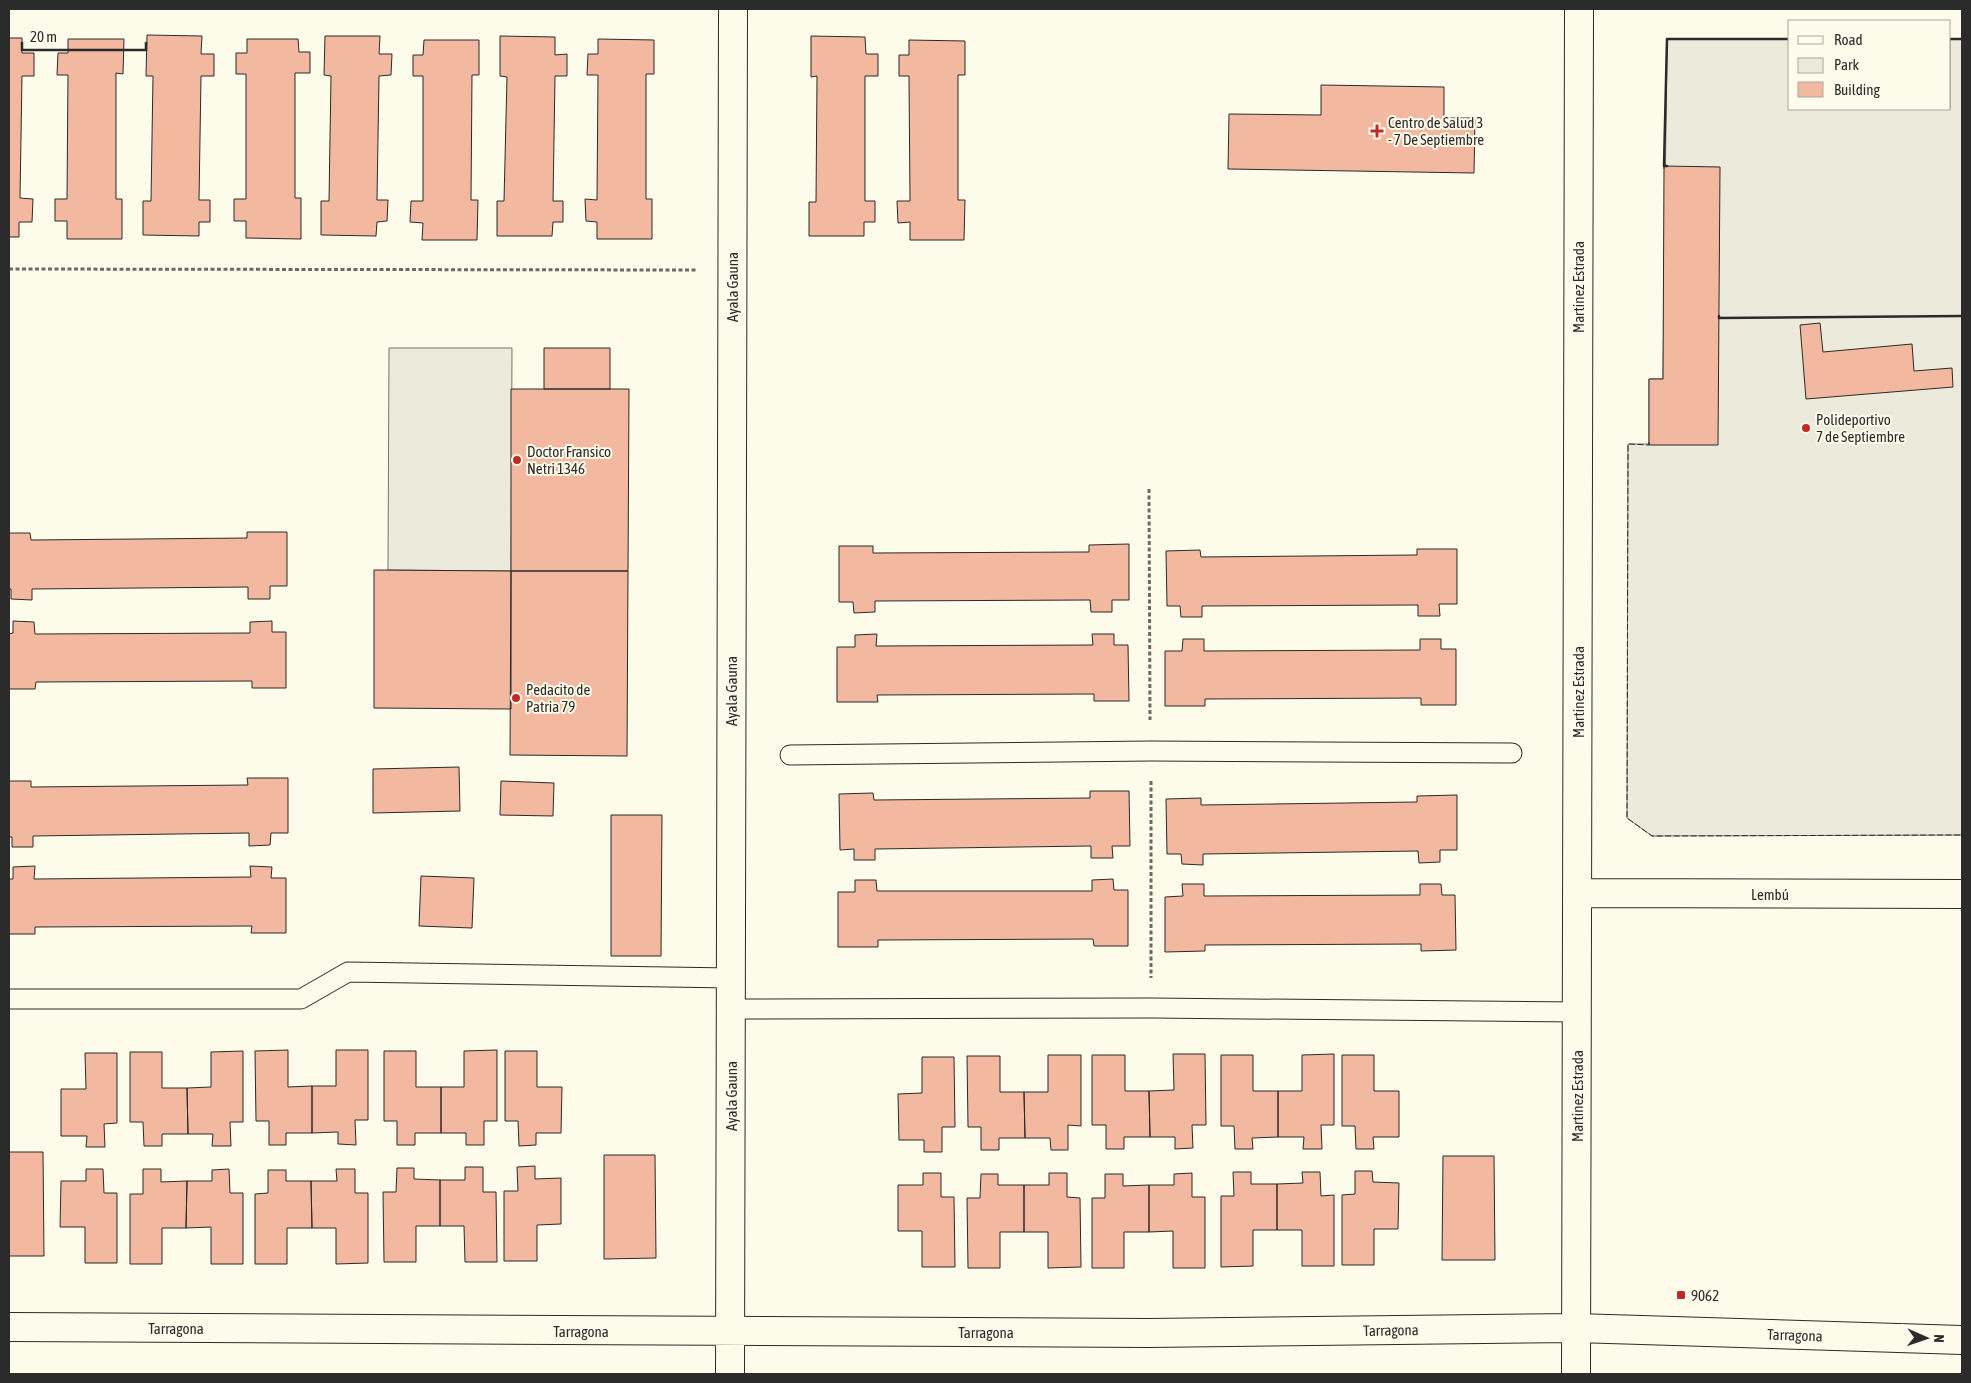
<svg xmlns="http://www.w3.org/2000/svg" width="1971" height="1383" viewBox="0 0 1971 1383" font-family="'Asap Condensed',sans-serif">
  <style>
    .green { fill: #ecebdb; stroke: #74746e }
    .building { fill: #f2b8a0; stroke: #2b2b2b }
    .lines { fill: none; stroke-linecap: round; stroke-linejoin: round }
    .service-casing { stroke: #2b2b2b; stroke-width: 21 }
    .minor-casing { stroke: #2b2b2b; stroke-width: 30 }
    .path { stroke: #6a6964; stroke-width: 3; stroke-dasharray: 4 2.5; stroke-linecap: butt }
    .service { stroke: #fdfbea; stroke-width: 19 }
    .minor { stroke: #fdfbea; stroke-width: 28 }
    .fence { stroke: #2b2b2b; stroke-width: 1; stroke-dasharray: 6 2.5; stroke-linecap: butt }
    .wall { stroke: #2b2b2b; stroke-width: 2.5 }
    .poi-dot { fill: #c62828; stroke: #fdfbea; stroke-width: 2 }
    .labels { text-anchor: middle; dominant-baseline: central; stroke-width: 4; stroke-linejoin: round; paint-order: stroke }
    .poi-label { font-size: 15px; fill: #2b2b2b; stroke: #fdfbea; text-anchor: start }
    .street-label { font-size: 15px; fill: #2b2b2b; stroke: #fdfbea }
  </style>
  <rect width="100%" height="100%" fill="#fdfbea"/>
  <!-- green -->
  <path class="green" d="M 1667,39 L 1790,39 L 1790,109 L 1950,109 L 1950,39 L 1962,39 L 1962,835 L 1652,836 L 1627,818 L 1628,444 L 1649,444 L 1649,379 L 1663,379 Z
    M 389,348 L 512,348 L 511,571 L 388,570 Z"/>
  <!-- building -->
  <path class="building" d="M 147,35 L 202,36 L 201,54 L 214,54 L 214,76 L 201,76 L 199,200 L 210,200 L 210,222 L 199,222 L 199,236 L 143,235 L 143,201 L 151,201 L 153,76 L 146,76 Z
    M 325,36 L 380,36 L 379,54 L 392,54 L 391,75 L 379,76 L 377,200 L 388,200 L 387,221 L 377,222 L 376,236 L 321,235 L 321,201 L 329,201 L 331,76 L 324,75 Z
    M 500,36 L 555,37 L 555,55 L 567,54 L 567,76 L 555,76 L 553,201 L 563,201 L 563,222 L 553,222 L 552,236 L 497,236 L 497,201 L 504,201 L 507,77 L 500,76 Z
    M 811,36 L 865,37 L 866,54 L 878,54 L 878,76 L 865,76 L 865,201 L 875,201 L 875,222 L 864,222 L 864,236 L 809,236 L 809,202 L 816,202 L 817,76 L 811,77 Z
    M 9,38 L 22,38 L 22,53 L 34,53 L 34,76 L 22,76 L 20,198 L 33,199 L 32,222 L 19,222 L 19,237 L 9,237 Z
    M 68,39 L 124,39 L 123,74 L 116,73 L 116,199 L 122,199 L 122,239 L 67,239 L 67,221 L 55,221 L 55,199 L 67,199 L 68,75 L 57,75 L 58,53 L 68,53 Z
    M 247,39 L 298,39 L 299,52 L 310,52 L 310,73 L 295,73 L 295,198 L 301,198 L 301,239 L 246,238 L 246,221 L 234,221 L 234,199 L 246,199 L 246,74 L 236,74 L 236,53 L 247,53 Z
    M 598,39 L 654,40 L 654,74 L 646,74 L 646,199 L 652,199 L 652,239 L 597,239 L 597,222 L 586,221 L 585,199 L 597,200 L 598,75 L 587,75 L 588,54 L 598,54 Z
    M 424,40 L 479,40 L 479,75 L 472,75 L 471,200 L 478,200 L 477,240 L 422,240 L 423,223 L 410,222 L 411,201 L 423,201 L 423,76 L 413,76 L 413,55 L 423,55 Z
    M 909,40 L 965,41 L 965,75 L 958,75 L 958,200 L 965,200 L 964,240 L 910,240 L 910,222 L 898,223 L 897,201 L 910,201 L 909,76 L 899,76 L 899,55 L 909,55 Z
    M 1321,85 L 1444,87 L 1444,118 L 1475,118 L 1474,173 L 1228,169 L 1229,114 L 1321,115 Z
    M 1664,166 L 1720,167 L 1718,445 L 1649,445 L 1649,379 L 1663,379 Z
    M 1820,323 L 1823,352 L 1912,344 L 1914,371 L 1952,368 L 1953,387 L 1806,399 L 1800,325 Z
    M 544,348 L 610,348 L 610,389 L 544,389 Z
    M 511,389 L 629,389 L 628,571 L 511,571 Z
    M 247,532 L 287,532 L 287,586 L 270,586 L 270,599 L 248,599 L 248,587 L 32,589 L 32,600 L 11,599 L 11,589 L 9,589 L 9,533 L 30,533 L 31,540 L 247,538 Z
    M 1129,544 L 1129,600 L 1112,600 L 1112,612 L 1091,612 L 1090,600 L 875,601 L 875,612 L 854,613 L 853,602 L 839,602 L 839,546 L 873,546 L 873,553 L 1089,552 L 1089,545 Z
    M 1417,549 L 1457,549 L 1457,604 L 1439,604 L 1440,616 L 1418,616 L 1418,605 L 1202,606 L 1202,617 L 1181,617 L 1180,606 L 1167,606 L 1166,551 L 1200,550 L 1201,557 L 1417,555 Z
    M 374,570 L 511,571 L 511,709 L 374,708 Z
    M 511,571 L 628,571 L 627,756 L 510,755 Z
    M 13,621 L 34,622 L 35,634 L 250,633 L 250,622 L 272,621 L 272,632 L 286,632 L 286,688 L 252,688 L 252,681 L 36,682 L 35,689 L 9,689 L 9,634 L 13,633 Z
    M 877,634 L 876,646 L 1093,645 L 1092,634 L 1114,634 L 1114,645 L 1128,645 L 1129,701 L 1094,701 L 1094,694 L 877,695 L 878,702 L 837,702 L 837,647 L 855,647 L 855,635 Z
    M 1183,639 L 1204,639 L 1204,651 L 1420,650 L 1420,639 L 1441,639 L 1441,649 L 1456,649 L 1456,705 L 1421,705 L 1421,698 L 1205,699 L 1205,706 L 1165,706 L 1165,651 L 1182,651 Z
    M 459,767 L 460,811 L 373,813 L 373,769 Z
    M 247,778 L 288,778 L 288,833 L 271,833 L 270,845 L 249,846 L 249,833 L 33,836 L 33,847 L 12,847 L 12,837 L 9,837 L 9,781 L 31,781 L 31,787 L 248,785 Z
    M 501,781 L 554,783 L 553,816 L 500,815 Z
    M 1090,791 L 1129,791 L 1130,846 L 1112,846 L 1113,858 L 1091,858 L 1091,846 L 875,849 L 875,860 L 854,860 L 854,849 L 840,850 L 839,794 L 873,793 L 874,800 L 1090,798 Z
    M 1457,795 L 1457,850 L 1440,850 L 1440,862 L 1419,863 L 1418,851 L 1203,854 L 1203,865 L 1182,864 L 1181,854 L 1167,854 L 1166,799 L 1201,798 L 1201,805 L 1417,802 L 1417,796 Z
    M 611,815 L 662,815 L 661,956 L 611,956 Z
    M 35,866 L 34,879 L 251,877 L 250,866 L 272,867 L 271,878 L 286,878 L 286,933 L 251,933 L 252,926 L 35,927 L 35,934 L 9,934 L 9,879 L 13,879 L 13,867 Z
    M 421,876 L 474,878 L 472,928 L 419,926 Z
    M 1113,879 L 1114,890 L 1128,890 L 1128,946 L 1094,946 L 1093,939 L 878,940 L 878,947 L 838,947 L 838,892 L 855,892 L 855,880 L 876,880 L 877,891 L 1092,891 L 1092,880 Z
    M 1182,884 L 1204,884 L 1204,896 L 1420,895 L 1420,884 L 1441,884 L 1442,895 L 1455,895 L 1456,950 L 1421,951 L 1421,944 L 1205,945 L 1205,951 L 1165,952 L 1165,897 L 1183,896 Z
    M 288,1050 L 288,1087 L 312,1086 L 312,1133 L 286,1133 L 286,1145 L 269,1145 L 269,1121 L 256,1121 L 255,1051 Z
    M 336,1050 L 368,1050 L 368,1120 L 355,1120 L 356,1145 L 338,1144 L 338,1132 L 312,1133 L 312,1086 L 336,1086 Z
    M 497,1050 L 497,1121 L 484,1121 L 484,1145 L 466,1145 L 466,1133 L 441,1133 L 441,1087 L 464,1087 L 464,1051 Z
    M 243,1051 L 243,1122 L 230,1122 L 231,1146 L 212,1146 L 213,1134 L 188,1134 L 187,1088 L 211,1087 L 211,1052 Z
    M 384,1051 L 416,1051 L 416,1087 L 441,1087 L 441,1133 L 415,1133 L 415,1145 L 397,1145 L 397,1121 L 384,1121 Z
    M 505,1051 L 537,1051 L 537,1087 L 562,1087 L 561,1133 L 536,1133 L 536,1145 L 519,1146 L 518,1121 L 505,1121 Z
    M 130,1052 L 162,1052 L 162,1088 L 187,1088 L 188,1134 L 162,1134 L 162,1146 L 144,1146 L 143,1122 L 130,1122 Z
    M 85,1053 L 117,1053 L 117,1123 L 104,1124 L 105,1147 L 86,1147 L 87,1136 L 61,1136 L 61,1089 L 86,1089 Z
    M 1173,1054 L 1205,1054 L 1206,1125 L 1192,1125 L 1193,1148 L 1175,1149 L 1175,1137 L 1150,1137 L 1149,1091 L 1174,1090 Z
    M 1334,1054 L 1334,1125 L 1321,1125 L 1322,1149 L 1303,1149 L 1304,1137 L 1278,1137 L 1278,1091 L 1302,1091 L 1302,1055 Z
    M 1048,1055 L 1081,1055 L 1081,1126 L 1068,1125 L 1068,1150 L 1051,1150 L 1050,1138 L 1025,1138 L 1024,1092 L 1048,1092 Z
    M 1092,1055 L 1125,1055 L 1125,1091 L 1149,1091 L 1150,1137 L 1124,1137 L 1124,1149 L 1106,1149 L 1106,1125 L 1092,1125 Z
    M 1221,1055 L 1253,1055 L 1253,1091 L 1278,1091 L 1278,1137 L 1252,1138 L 1253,1149 L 1235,1149 L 1234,1126 L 1221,1126 Z
    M 1342,1055 L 1374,1055 L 1374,1091 L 1399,1091 L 1399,1137 L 1373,1137 L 1374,1149 L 1356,1149 L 1355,1126 L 1342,1126 Z
    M 967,1056 L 1000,1056 L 1000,1092 L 1024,1092 L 1025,1138 L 999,1138 L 999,1150 L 981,1150 L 981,1127 L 968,1127 Z
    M 922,1057 L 954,1057 L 955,1127 L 942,1127 L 942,1152 L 924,1152 L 924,1140 L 899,1140 L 898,1094 L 922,1093 Z
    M 9,1152 L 43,1152 L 44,1256 L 9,1256 Z
    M 604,1155 L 655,1155 L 656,1258 L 604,1259 Z
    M 1443,1156 L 1494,1156 L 1495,1260 L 1442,1260 Z
    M 535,1166 L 535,1179 L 561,1178 L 561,1224 L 537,1225 L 537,1261 L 504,1261 L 504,1191 L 518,1191 L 517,1167 Z
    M 465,1167 L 483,1167 L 483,1192 L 496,1192 L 497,1262 L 465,1262 L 464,1226 L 440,1226 L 440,1180 L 465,1180 Z
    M 397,1168 L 414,1168 L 414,1179 L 440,1180 L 440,1226 L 416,1226 L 416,1262 L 384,1262 L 383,1192 L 396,1192 Z
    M 86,1169 L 103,1169 L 104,1193 L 117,1193 L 117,1263 L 85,1263 L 85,1227 L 60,1227 L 61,1181 L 86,1181 Z
    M 143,1169 L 161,1169 L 161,1182 L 187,1181 L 186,1228 L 162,1228 L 162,1264 L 130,1264 L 130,1194 L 143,1194 Z
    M 229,1169 L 230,1193 L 243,1193 L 243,1264 L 211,1264 L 211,1227 L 186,1228 L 187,1181 L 212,1181 L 212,1170 Z
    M 336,1169 L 355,1169 L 355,1193 L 368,1193 L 368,1263 L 336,1264 L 336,1228 L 312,1228 L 311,1181 L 337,1181 Z
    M 268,1170 L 286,1170 L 286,1181 L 311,1181 L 312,1228 L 287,1228 L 287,1264 L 255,1264 L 255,1194 L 268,1193 Z
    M 1355,1171 L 1372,1171 L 1373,1182 L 1399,1183 L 1398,1229 L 1374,1229 L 1374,1265 L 1342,1265 L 1342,1195 L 1355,1194 Z
    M 1233,1172 L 1251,1172 L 1251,1184 L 1277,1184 L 1277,1230 L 1253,1230 L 1253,1266 L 1221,1267 L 1221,1196 L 1234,1196 Z
    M 1302,1172 L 1320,1172 L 1321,1196 L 1334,1195 L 1334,1266 L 1302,1266 L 1302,1230 L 1277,1230 L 1277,1184 L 1303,1183 Z
    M 923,1173 L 941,1173 L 941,1197 L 954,1197 L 955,1267 L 922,1267 L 922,1231 L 898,1231 L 898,1185 L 923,1185 Z
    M 1049,1173 L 1067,1173 L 1067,1197 L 1080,1198 L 1081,1267 L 1048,1268 L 1048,1232 L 1024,1232 L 1024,1185 L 1049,1185 Z
    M 1192,1173 L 1192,1197 L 1205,1197 L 1205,1268 L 1173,1268 L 1173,1231 L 1149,1232 L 1149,1185 L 1174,1185 L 1174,1174 Z
    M 981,1174 L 998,1174 L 998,1185 L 1024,1185 L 1024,1232 L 1000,1232 L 1000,1268 L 968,1268 L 967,1198 L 980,1198 Z
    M 1105,1174 L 1123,1174 L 1123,1186 L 1149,1185 L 1149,1232 L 1124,1232 L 1124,1268 L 1092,1268 L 1092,1198 L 1105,1198 Z"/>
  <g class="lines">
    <defs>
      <path id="service" d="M 790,755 L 1151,751 L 1512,753
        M 9,999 L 301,999 L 348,972 L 731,978
        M 731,1009 L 1151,1008 L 1577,1012"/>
      <path id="minor" d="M 1577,893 L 1962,894
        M 9,1327 L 1148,1333 L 1576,1328 L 1962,1340
        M 730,1374 L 733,9
        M 1576,1374 L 1579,9"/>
    </defs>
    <!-- service casing -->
    <use href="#service" class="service-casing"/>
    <!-- minor casing -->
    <use href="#minor" class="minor-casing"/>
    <!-- path -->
    <path class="path" d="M 9,269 L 696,270
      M 1149,489 L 1150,720
      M 1151,781 L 1151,978"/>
    <!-- service -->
    <use href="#service" class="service"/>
    <!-- minor -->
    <use href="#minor" class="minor"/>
    <!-- fence -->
    <path class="fence" d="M 1950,39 L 1962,39
      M 1664,169 L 1667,39 L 1790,39
      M 1649,442 L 1649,445 L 1628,444 L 1627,818 L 1652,836 L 1962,835"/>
    <!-- wall -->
    <path class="wall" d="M 1950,39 L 1962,39
      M 1667,166 L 1664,166 L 1667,39 L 1790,39
      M 1719,316 L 1719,318 L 1962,316"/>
  </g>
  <!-- markers -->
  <g class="poi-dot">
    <path d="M1374.5 123.5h5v5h5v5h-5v5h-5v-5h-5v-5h5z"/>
    <circle cx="1806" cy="428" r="5"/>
    <circle cx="517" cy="460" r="5"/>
    <circle cx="516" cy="698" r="5"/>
    <rect x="1676" y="1290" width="10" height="10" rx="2.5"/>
  </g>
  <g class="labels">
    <!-- poi labels -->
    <g class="poi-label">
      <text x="1388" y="122">Centro de Salud 3<tspan x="1388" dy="17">- 7 De Septiembre</tspan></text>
      <text x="1816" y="419">Polideportivo<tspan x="1816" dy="17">7 de Septiembre</tspan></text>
      <text x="527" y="451">Doctor Fransico<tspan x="527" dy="17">Netri 1346</tspan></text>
      <text x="526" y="689">Pedacito de<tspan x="526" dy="17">Patria 79</tspan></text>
      <text x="1691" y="1295">9062</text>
    </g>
    <!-- street labels -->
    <g class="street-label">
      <text transform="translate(732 287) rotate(-90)">Ayala Gauna</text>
      <text transform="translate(1578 287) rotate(-90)">Martinez Estrada</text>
      <text transform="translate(731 691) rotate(-90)">Ayala Gauna</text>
      <text transform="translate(1578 692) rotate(-90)">Martinez Estrada</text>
      <text x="1770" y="894">Lembú</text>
      <text transform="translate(731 1096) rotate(-90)">Ayala Gauna</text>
      <text transform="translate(1577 1096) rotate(-90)">Martinez Estrada</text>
      <text x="176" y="1328">Tarragona</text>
      <text transform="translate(1391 1330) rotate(-1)">Tarragona</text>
      <text x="581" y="1331">Tarragona</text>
      <text x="986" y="1332">Tarragona</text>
      <text transform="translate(1795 1335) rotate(2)">Tarragona</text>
    </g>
  </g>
  <!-- border -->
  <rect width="1971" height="1383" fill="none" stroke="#2b2b2b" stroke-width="20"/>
  <!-- legend -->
  <rect x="1788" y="20" width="162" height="90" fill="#fdfbea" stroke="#a9a89e"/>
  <rect x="1798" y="36" width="25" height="8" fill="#fdfbea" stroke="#a9a89e"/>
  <text x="1834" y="45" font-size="15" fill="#2b2b2b">Road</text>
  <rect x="1798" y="58" width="25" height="15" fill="#ecebdb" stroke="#a9a89e"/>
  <text x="1834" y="70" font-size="15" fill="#2b2b2b">Park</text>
  <rect x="1798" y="82" width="25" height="15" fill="#f2b8a0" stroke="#a9a89e"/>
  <text x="1834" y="95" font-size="15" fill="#2b2b2b">Building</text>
  <!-- north arrow -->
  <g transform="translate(1926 1338) rotate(92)" stroke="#fdfbea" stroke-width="4" paint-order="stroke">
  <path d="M0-4L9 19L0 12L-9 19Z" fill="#2b2b2b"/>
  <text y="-8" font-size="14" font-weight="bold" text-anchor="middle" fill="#2b2b2b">N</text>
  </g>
  <!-- scale -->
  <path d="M22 42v8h124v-8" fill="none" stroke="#2b2b2b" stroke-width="2.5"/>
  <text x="30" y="42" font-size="15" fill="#2b2b2b" stroke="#fdfbea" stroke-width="4" paint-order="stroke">20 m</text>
</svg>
